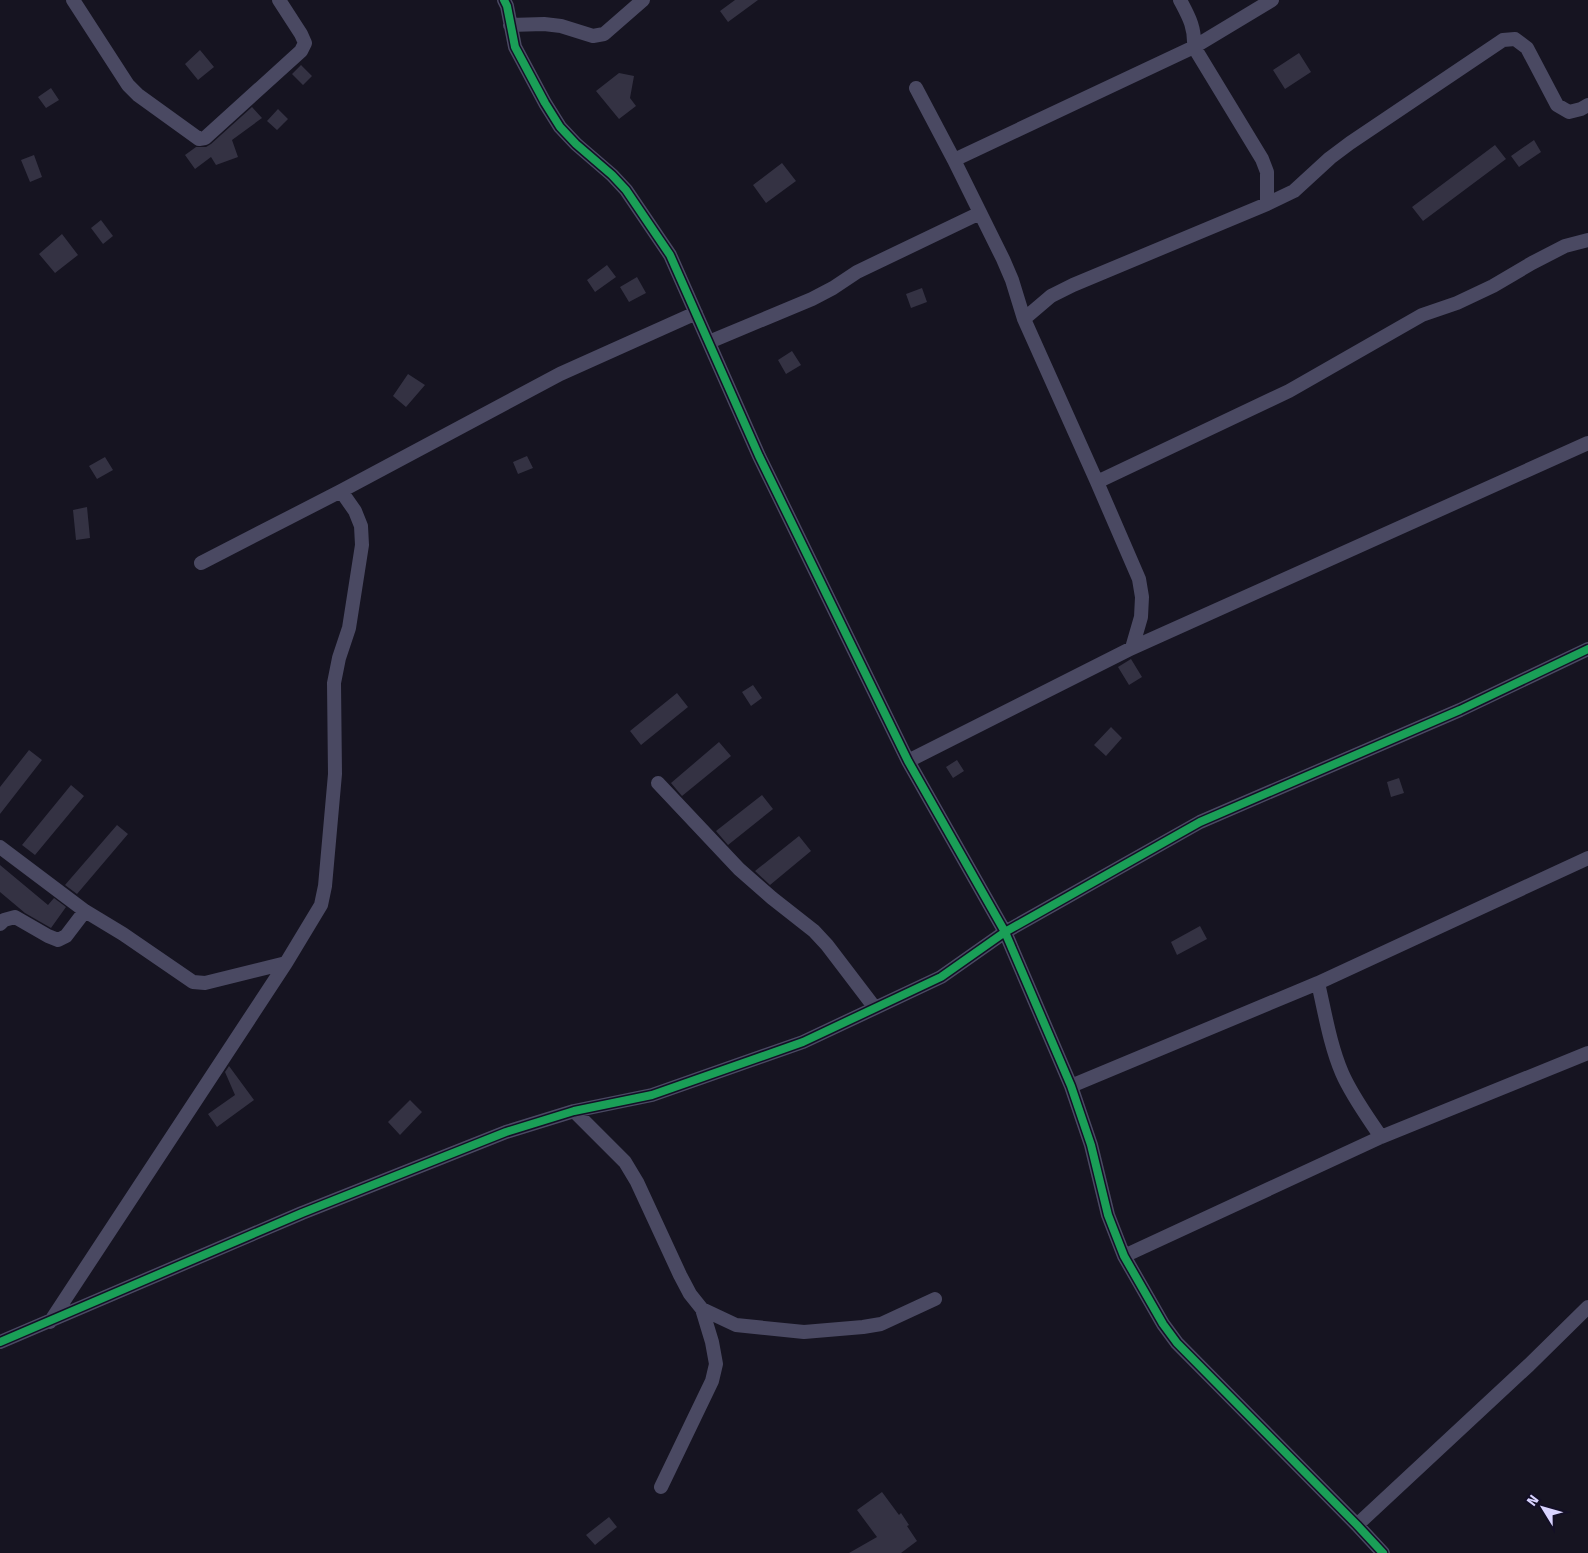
<svg xmlns="http://www.w3.org/2000/svg" width="1588" height="1553" viewBox="0 0 1588 1553" font-family="'Fira Sans',sans-serif">
  <style>
    .building { fill: #343243 }
    .lines { fill: none; stroke-linecap: round; stroke-linejoin: round }
    .street { stroke: #4a4962; stroke-width: 14 }
    .cycleway-casing { stroke: #130f26; stroke-width: 11 }
    .cycleway { stroke: #1a9f57; stroke-width: 8 }
  </style>
  <rect width="100%" height="100%" fill="#161421"/>
  <!-- building -->
  <path class="building" d="M 735,0 L 758,0 L 728,22 L 720,11 Z
    M 200,50 L 214,67 L 198,80 L 185,64 Z
    M 1299,53 L 1311,72 L 1285,89 L 1273,70 Z
    M 301,65 L 312,76 L 303,85 L 292,74 Z
    M 619,73 L 634,76 L 630,98 L 636,106 L 619,119 L 596,91 Z
    M 51,88 L 59,100 L 46,108 L 38,97 Z
    M 252,107 L 262,118 L 232,140 L 238,157 L 216,165 L 211,157 L 195,169 L 185,155 L 196,147 L 206,147 L 211,144 Z
    M 278,109 L 288,119 L 277,130 L 267,121 Z
    M 1534,140 L 1541,152 L 1519,167 L 1511,156 Z
    M 1495,145 L 1506,159 L 1423,221 L 1412,207 Z
    M 34,155 L 42,177 L 30,182 L 21,160 Z
    M 782,163 L 796,181 L 766,203 L 753,185 Z
    M 101,220 L 113,236 L 103,244 L 91,228 Z
    M 62,234 L 78,255 L 55,273 L 39,254 Z
    M 607,265 L 616,277 L 595,292 L 587,280 Z
    M 637,277 L 646,293 L 629,302 L 620,287 Z
    M 922,288 L 927,302 L 911,308 L 906,294 Z
    M 792,351 L 801,365 L 786,374 L 778,360 Z
    M 408,374 L 425,385 L 406,407 L 393,396 Z
    M 527,456 L 533,468 L 518,474 L 513,462 Z
    M 105,457 L 113,470 L 97,479 L 89,466 Z
    M 87,507 L 90,538 L 76,540 L 73,510 Z
    M 1131,659 L 1142,677 L 1129,685 L 1118,667 Z
    M 753,685 L 762,698 L 751,706 L 742,692 Z
    M 677,693 L 688,707 L 641,745 L 630,731 Z
    M 1111,727 L 1122,738 L 1106,756 L 1094,745 Z
    M 719,742 L 731,756 L 682,796 L 671,783 Z
    M 29,750 L 42,760 L 0,814 L 0,787 Z
    M 957,760 L 964,771 L 953,778 L 946,767 Z
    M 1399,778 L 1404,793 L 1391,797 L 1387,782 Z
    M 71,785 L 84,796 L 35,855 L 22,845 Z
    M 762,795 L 773,809 L 728,845 L 716,831 Z
    M 117,825 L 128,834 L 77,894 L 65,885 Z
    M 799,836 L 811,851 L 770,885 L 755,871 Z
    M 0,865 L 48,905 L 54,898 L 66,907 L 51,928 L 25,913 L 0,892 Z
    M 1200,926 L 1207,939 L 1177,955 L 1171,942 Z
    M 229,1066 L 254,1100 L 217,1127 L 208,1114 L 235,1095 L 225,1072 Z
    M 410,1100 L 422,1112 L 400,1135 L 388,1122 Z
    M 882,1492 L 899,1515 L 901,1513 L 909,1525 L 907,1526 L 917,1541 L 901,1553 L 849,1553 L 877,1537 L 857,1510 Z
    M 609,1517 L 617,1527 L 595,1545 L 586,1535 Z"/>
  <g class="lines">
    <!-- street -->
    <path class="street" d="M 73,0 L 128,85 L 138,95 L 199,139 L 205,138 L 301,51 L 305,43 L 301,34 L 279,0
      M 504,0 L 507,6 L 515,47 L 545,103 L 560,127 L 576,144 L 612,175 L 626,190 L 670,255 L 759,456 L 908,761 L 1005,932 L 1071,1086 L 1091,1145 L 1108,1215 L 1124,1256 L 1163,1324 L 1177,1343 L 1357,1525 L 1383,1553
      M 1180,0 C 1189,17 1195,27 1194,47 L 1262,159 L 1267,172 L 1267,204
      M 510,25 L 544,24 L 561,26 L 593,36 L 604,34 L 643,0
      M 916,88 L 954,160 L 1003,259 L 1012,280 L 1024,319 L 1097,482 L 1139,579 L 1142,597 L 1141,617 L 1132,648
      M 954,160 L 1194,47 L 1272,0
      M 1024,319 L 1051,296 L 1073,285 L 1267,204 L 1294,191 L 1330,158 L 1350,143 L 1503,40 L 1515,39 L 1527,48 L 1557,105 L 1569,112 L 1581,109 L 1588,105
      M 709,342 L 812,299 L 833,288 L 857,272 L 980,213
      M 1097,482 L 1289,391 L 1422,315 L 1457,303 L 1493,286 L 1532,263 L 1565,246 L 1588,240
      M 201,563 L 341,491 L 560,374 L 696,313
      M 908,761 L 1132,648 L 1588,443
      M 658,783 L 739,869 L 772,898 L 814,931 L 827,945 L 875,1008
      M 0,847 L 85,911 L 123,934 L 193,982 L 205,983 L 286,963
      M 0,924 L 4,920 L 15,917 L 48,936 L 58,940 L 66,936 L 85,911
      M 1318,983 C 1325,1013 1330,1045 1342,1073 C 1352,1096 1367,1116 1381,1137
      M 1071,1086 L 1318,983 L 1588,858
      M 574,1111 L 625,1162 L 637,1182 L 680,1275 L 690,1294 L 702,1309 L 712,1342 L 716,1364 L 712,1381 L 661,1487
      M 1124,1256 L 1381,1137 L 1588,1053
      M 702,1309 L 736,1325 L 804,1332 L 863,1327 L 881,1324 L 935,1299
      M 50,1322 L 286,963 L 321,905 L 325,886 L 335,774 L 334,683 L 339,658 L 349,628 L 362,545 L 361,526 L 355,511 L 341,491
      M 0,1342 L 302,1213 L 506,1132 L 574,1111 L 652,1095 L 803,1042 L 941,977 L 1005,932 L 1200,822 L 1460,710 L 1588,649
      M 1357,1525 L 1529,1365 L 1588,1307"/>
    <defs>
      <path id="cycleway" d="M 504,0 L 507,6 L 515,47 L 545,103 L 560,127 L 576,144 L 612,175 L 626,190 L 670,255 L 759,456 L 908,761 L 1005,932 L 1071,1086 L 1091,1145 L 1108,1215 L 1124,1256 L 1163,1324 L 1177,1343 L 1357,1525 L 1383,1553
        M 0,1342 L 302,1213 L 506,1132 L 574,1111 L 652,1095 L 803,1042 L 941,977 L 1005,932 L 1200,822 L 1460,710 L 1588,649"/>
    </defs>
    <!-- cycleway casing -->
    <use href="#cycleway" class="cycleway-casing"/>
    <!-- cycleway -->
    <use href="#cycleway" class="cycleway"/>
  </g>
  <!-- north arrow -->
  <g transform="translate(1543 1508) rotate(307)" stroke="#130f26" stroke-width="4" paint-order="stroke">
  <path d="M0-4L9 19L0 12L-9 19Z" fill="#d9d4ff"/>
  <text y="-8" font-size="14" font-weight="bold" text-anchor="middle" fill="#d9d4ff">N</text>
  </g>
</svg>
